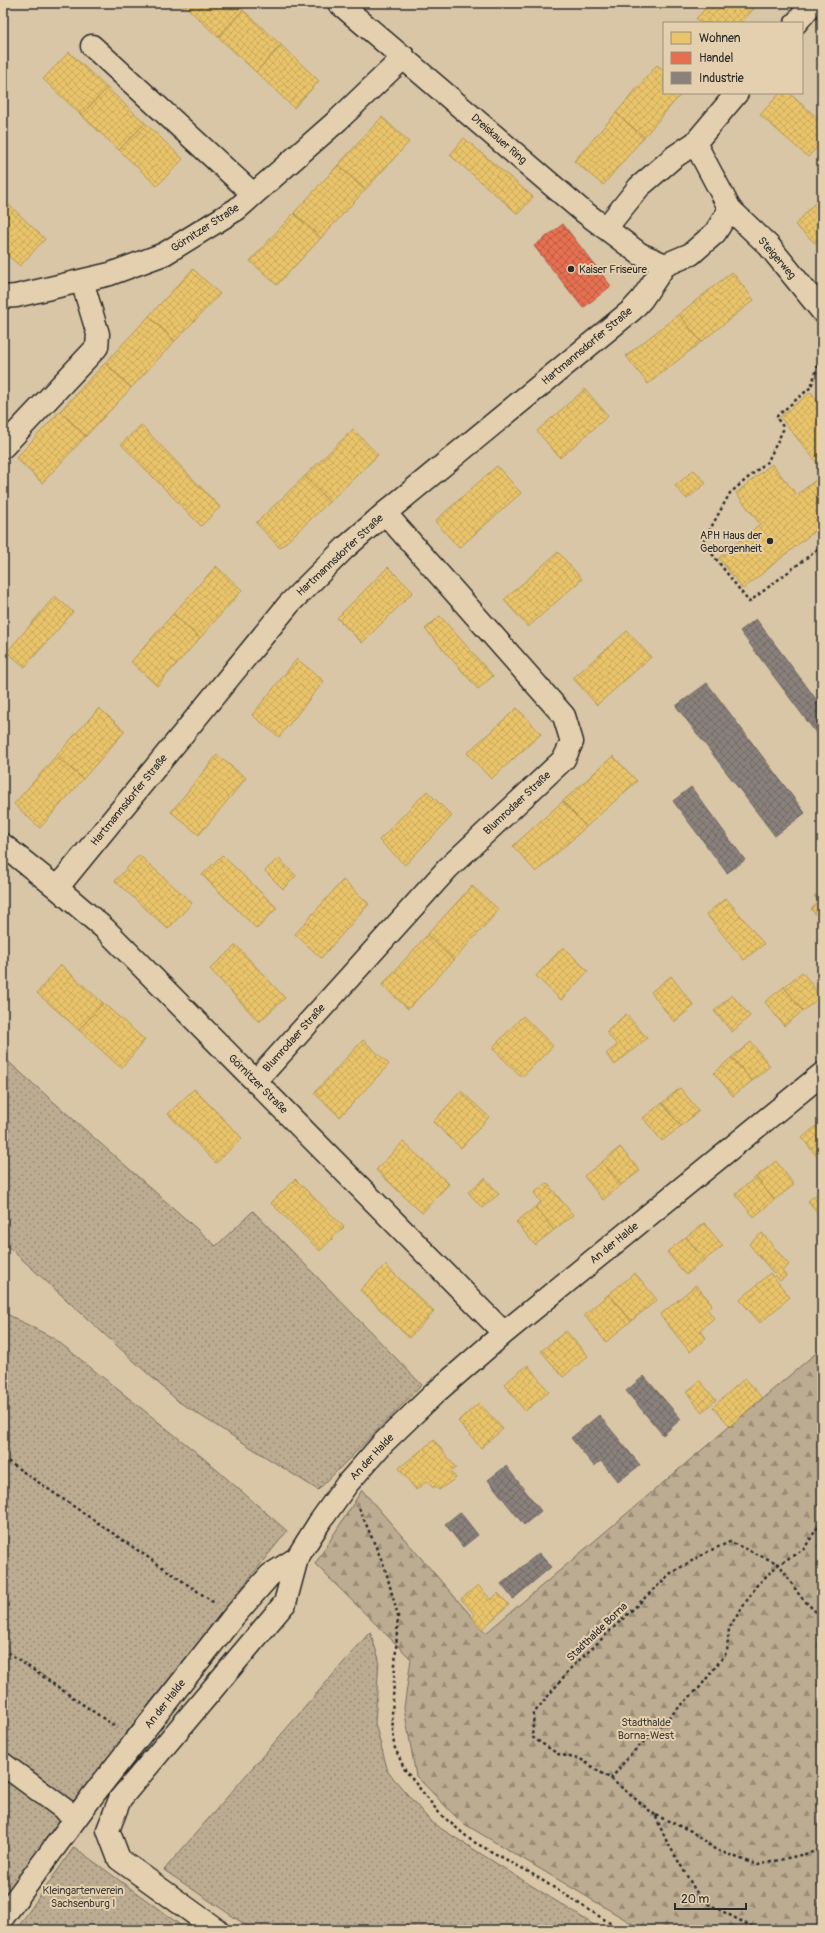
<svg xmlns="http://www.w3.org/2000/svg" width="825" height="1933" viewBox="0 0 825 1933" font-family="Pangolin,sans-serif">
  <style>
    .grass { fill: url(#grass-dots); stroke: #746c5e }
    .forest { fill: url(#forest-firs); stroke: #746c5e }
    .homes { fill: url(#homes-cross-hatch); stroke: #b09657 }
    .shops { fill: url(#shops-cross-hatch); stroke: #af5b46 }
    .industry { fill: url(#industry-cross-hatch); stroke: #6e6764 }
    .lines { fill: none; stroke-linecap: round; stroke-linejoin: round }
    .minor-casing { stroke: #2b2b2b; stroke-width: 25 }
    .path { stroke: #2b2b2b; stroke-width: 2.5; stroke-dasharray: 3 3; stroke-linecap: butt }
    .minor { stroke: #e4d0ae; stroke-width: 22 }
    .poi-dot { fill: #2b2b2b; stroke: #e4d0ae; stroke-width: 1.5 }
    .labels { text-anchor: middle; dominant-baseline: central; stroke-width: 4; stroke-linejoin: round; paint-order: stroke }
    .street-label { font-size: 11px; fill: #2b2b2b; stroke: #e4d0ae }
    .poi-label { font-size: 11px; fill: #2b2b2b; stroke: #e4d0ae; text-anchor: start }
    .park-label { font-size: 11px; fill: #413e3a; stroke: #e4d0ae }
  </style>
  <defs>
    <pattern id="grass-dots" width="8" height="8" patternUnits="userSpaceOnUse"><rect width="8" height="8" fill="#bcac92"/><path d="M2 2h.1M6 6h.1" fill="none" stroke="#998c77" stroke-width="1.8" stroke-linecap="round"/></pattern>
    <pattern id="forest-firs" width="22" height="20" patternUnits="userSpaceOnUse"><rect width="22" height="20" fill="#bcac92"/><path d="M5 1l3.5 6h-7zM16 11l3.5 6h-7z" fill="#998c77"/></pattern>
    <pattern id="homes-cross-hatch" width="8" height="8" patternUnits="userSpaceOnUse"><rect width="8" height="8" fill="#e9c46a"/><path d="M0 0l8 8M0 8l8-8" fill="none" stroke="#c8a95c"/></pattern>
    <pattern id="shops-cross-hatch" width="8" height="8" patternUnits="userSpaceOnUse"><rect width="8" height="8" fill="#e76f51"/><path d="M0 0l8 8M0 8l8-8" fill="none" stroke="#bb5b43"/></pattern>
    <pattern id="industry-cross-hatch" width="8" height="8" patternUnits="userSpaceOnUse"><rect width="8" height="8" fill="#8a817c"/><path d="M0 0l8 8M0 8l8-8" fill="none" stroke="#716a66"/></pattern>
  </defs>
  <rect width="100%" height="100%" fill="#d9c6a6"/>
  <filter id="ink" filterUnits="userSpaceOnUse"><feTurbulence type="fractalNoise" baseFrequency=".025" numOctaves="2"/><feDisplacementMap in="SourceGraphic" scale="8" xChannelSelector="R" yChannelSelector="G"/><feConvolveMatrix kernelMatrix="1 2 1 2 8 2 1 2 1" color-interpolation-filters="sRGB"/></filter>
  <g filter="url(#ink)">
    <!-- grass -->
    <path class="grass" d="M 3,1057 L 216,1246 L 253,1211 L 422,1385 L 318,1490 L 179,1402 L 3,1242 Z
      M 3,1312 L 55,1339 L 202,1457 L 287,1531 L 129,1729 L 3,1905 Z
      M 370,1632 L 379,1659 L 375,1723 L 388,1772 L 432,1823 L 602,1930 L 253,1930 L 164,1870 Z
      M 74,1847 L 187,1930 L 16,1930 Z"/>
    <!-- forest -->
    <path class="forest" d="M 822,1348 L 822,1930 L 643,1930 L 461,1822 L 416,1776 L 404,1708 L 411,1659 L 315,1564 L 362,1490 L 486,1633 Z"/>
    <!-- homes -->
    <path class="homes" d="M 182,3 L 236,3 L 243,10 L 218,37 Z
      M 710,3 L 759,3 L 741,23 L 701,23 L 696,19 Z
      M 243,10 L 281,45 L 256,72 L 218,37 Z
      M 281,45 L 319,81 L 294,108 L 256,72 Z
      M 69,52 L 107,88 L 81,115 L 43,79 Z
      M 657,65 L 664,70 L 664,93 L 682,93 L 644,137 L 616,113 Z
      M 107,88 L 145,123 L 119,150 L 81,115 Z
      M 780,93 L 789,93 L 822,122 L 822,142 L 808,157 L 760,115 Z
      M 616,113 L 644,137 L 603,185 L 574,161 Z
      M 382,117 L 409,142 L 365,190 L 338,165 Z
      M 145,123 L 183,159 L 157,186 L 119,150 Z
      M 464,138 L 533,197 L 518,214 L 450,155 Z
      M 338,165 L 365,190 L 321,238 L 294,213 Z
      M 822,195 L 822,249 L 795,225 Z
      M 7,203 L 45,239 L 20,266 L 3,251 L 3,207 Z
      M 294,213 L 321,238 L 277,285 L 250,261 Z
      M 193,269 L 220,294 L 175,341 L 149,316 Z
      M 732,272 L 754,300 L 701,342 L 679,314 Z
      M 679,314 L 701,342 L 648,384 L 626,356 Z
      M 149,316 L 175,341 L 131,388 L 105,363 Z
      M 105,363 L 131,388 L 86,436 L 60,411 Z
      M 585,389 L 608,416 L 560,458 L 537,431 Z
      M 811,392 L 822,406 L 822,469 L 780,417 Z
      M 60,411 L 86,436 L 42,483 L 16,458 Z
      M 141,425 L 220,507 L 201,526 L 121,444 Z
      M 353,429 L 378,455 L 329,502 L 305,476 Z
      M 772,464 L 797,495 L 822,475 L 822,525 L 743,589 L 719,558 L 760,524 L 736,493 Z
      M 497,466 L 521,493 L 459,548 L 435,521 Z
      M 694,470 L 706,483 L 687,499 L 675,486 Z
      M 305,476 L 329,502 L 280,548 L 256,523 Z
      M 558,552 L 582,579 L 528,627 L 504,600 Z
      M 216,566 L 242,590 L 200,638 L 173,614 Z
      M 388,567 L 413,592 L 362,643 L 337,618 Z
      M 55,596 L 73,612 L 25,667 L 7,652 Z
      M 173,614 L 200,638 L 157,686 L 131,662 Z
      M 440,616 L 493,676 L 478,689 L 425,629 Z
      M 627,631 L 651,657 L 597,705 L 573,678 Z
      M 297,659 L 324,681 L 279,737 L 252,715 Z
      M 99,708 L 125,731 L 83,779 L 56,756 Z
      M 517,708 L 541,734 L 491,779 L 467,753 Z
      M 217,755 L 246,778 L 199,835 L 171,812 Z
      M 56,756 L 83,779 L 40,828 L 14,804 Z
      M 613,756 L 637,781 L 586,827 L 563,801 Z
      M 427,791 L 452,816 L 405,865 L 379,840 Z
      M 563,801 L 586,827 L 536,872 L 513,846 Z
      M 139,855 L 192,903 L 168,929 L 115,881 Z
      M 222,855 L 277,908 L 257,929 L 202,875 Z
      M 278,858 L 296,876 L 283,889 L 265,871 Z
      M 343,880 L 369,904 L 321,958 L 295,934 Z
      M 472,886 L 499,910 L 454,960 L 427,935 Z
      M 822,889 L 822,919 L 820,920 L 811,909 L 819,902 L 814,896 Z
      M 726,898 L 764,944 L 744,960 L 706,914 Z
      M 427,935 L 454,960 L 408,1009 L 382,985 Z
      M 236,945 L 285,998 L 259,1022 L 210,969 Z
      M 563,947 L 588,971 L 561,1000 L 536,976 Z
      M 61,965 L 103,1003 L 79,1030 L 37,993 Z
      M 802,972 L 821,996 L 803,1011 L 784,987 Z
      M 671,976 L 694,1006 L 674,1022 L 651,992 Z
      M 784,987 L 803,1011 L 784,1026 L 765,1002 Z
      M 732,995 L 750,1016 L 732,1032 L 714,1011 Z
      M 103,1003 L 145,1040 L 121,1068 L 79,1030 Z
      M 626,1014 L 647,1038 L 615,1065 L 606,1054 L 617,1045 L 606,1032 Z
      M 523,1016 L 553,1046 L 522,1077 L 492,1048 Z
      M 363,1040 L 389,1064 L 340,1117 L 314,1093 Z
      M 751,1042 L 770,1066 L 752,1081 L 732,1057 Z
      M 732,1057 L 752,1081 L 733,1096 L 714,1073 Z
      M 680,1088 L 699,1111 L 681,1126 L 662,1103 Z
      M 194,1089 L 242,1138 L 216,1163 L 168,1114 Z
      M 461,1091 L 489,1117 L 461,1148 L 433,1122 Z
      M 662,1103 L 681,1126 L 662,1141 L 643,1118 Z
      M 822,1121 L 822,1163 L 802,1138 Z
      M 403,1142 L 449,1184 L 422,1213 L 376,1170 Z
      M 620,1147 L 640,1171 L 621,1185 L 602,1162 Z
      M 776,1161 L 794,1185 L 774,1200 L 756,1177 Z
      M 602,1162 L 621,1185 L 603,1200 L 584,1176 Z
      M 756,1177 L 774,1200 L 754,1217 L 735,1194 Z
      M 485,1178 L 499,1194 L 482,1208 L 468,1192 Z
      M 295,1179 L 344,1227 L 320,1251 L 271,1203 Z
      M 547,1183 L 573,1215 L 554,1230 L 535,1207 L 541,1202 L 534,1193 Z
      M 822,1190 L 822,1218 L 808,1201 Z
      M 535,1207 L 554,1230 L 535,1245 L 516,1222 Z
      M 704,1223 L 723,1246 L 704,1260 L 686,1237 Z
      M 762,1233 L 789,1265 L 782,1271 L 786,1276 L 780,1281 L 749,1244 Z
      M 686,1237 L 704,1260 L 686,1275 L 667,1252 Z
      M 385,1265 L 434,1312 L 409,1338 L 360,1290 Z
      M 635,1273 L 657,1300 L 631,1321 L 609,1294 Z
      M 770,1273 L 790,1297 L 760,1323 L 740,1300 Z
      M 696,1285 L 712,1304 L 707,1309 L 714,1318 L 700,1330 L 706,1338 L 690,1352 L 660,1315 Z
      M 609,1294 L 631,1321 L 606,1342 L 584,1315 Z
      M 566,1331 L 588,1356 L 563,1377 L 541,1351 Z
      M 528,1365 L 549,1392 L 525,1411 L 504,1384 Z
      M 745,1378 L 762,1398 L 730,1426 L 713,1407 Z
      M 700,1381 L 716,1400 L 702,1412 L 686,1392 Z
      M 479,1403 L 503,1429 L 481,1448 L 458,1421 Z
      M 434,1440 L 456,1468 L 451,1472 L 456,1478 L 439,1490 L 435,1486 L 433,1488 L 427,1481 L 416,1490 L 399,1468 Z
      M 478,1585 L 491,1600 L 498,1593 L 509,1605 L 482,1629 L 472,1618 L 475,1615 L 461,1599 Z"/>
    <!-- shops -->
    <path class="shops" d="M 563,224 L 611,286 L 583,308 L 534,246 Z"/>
    <!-- industry -->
    <path class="industry" d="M 756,619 L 822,707 L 822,741 L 740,631 Z
      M 707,683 L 805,813 L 775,836 L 676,706 Z
      M 691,787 L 745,860 L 727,873 L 673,801 Z
      M 644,1376 L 681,1419 L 663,1435 L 626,1391 Z
      M 599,1415 L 640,1465 L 618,1482 L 601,1461 L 594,1466 L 571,1438 Z
      M 506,1466 L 541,1511 L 524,1525 L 488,1480 Z
      M 460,1512 L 478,1535 L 463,1547 L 445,1524 Z
      M 539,1553 L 551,1567 L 513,1599 L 501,1584 Z"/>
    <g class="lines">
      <defs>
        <path id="minor" d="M 339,3 L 580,209 L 640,254 L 665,265
          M 796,23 L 813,3
          M 92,46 L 253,194
          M 730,209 L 769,246 L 822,311
          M 606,228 L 639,187 L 674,157 L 695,143 L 737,93
          M 3,297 L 16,296 L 110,274 L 164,254 L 237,209 L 338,120 L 404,57
          M 3,447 L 97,347 L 98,334 L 82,281
          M 3,845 L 57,888 L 105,929 L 504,1333
          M 57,888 L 289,604 L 345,548 L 385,513 L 632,310 L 642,299 L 665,265 L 691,254 L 715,233 L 730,209 L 695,143
          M 256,1081 L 448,868 L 564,759 L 572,742 L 564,716 L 385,513
          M 3,1764 L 76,1818
          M 3,1917 L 93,1795 L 234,1616 L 270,1575 L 297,1558 L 319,1523 L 347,1484 L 383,1443 L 435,1393 L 504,1333 L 822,1074
          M 217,1930 L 119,1859 L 108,1830 L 120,1799 L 285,1603 L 297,1558"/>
      </defs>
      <!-- minor casing -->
      <use href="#minor" class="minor-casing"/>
      <!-- path -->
      <path class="path" d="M 818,365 L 811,387 L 776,417 L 784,428 L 768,461 L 730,493 L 703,542 L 749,602 L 822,546
        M 3,1458 L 216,1604
        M 359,1508 L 385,1568 L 398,1616 L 392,1714 L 394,1746 L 405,1770 L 440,1814 L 472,1841 L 529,1872 L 621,1930
        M 3,1649 L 117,1728
        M 611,1779 L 628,1757 L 700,1687 L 727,1652 L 729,1628 L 757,1585 L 779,1564 L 804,1549 L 822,1520
        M 655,1815 L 611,1779 L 582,1760 L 558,1754 L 532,1737 L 534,1713 L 571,1668 L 671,1573 L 709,1551 L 730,1542 L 779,1564 L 800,1596 L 822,1618
        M 758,1930 L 701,1900 L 666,1840 L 655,1815 L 691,1831 L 716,1850 L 758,1865 L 822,1850"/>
      <!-- minor -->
      <use href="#minor" class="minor"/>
    </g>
  </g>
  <!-- markers -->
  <g class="poi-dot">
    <circle cx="571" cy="269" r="4"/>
    <circle cx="770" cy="541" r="4"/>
  </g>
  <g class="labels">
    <!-- street labels -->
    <g class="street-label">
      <text transform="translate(499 139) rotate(41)">Dreiskauer Ring</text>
      <text transform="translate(205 228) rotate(-33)">Görnitzer Straße</text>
      <text transform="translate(777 258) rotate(49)">Steigerweg</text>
      <text transform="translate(587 346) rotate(-40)">Hartmannsdorfer Straße</text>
      <text transform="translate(340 555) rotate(-43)">Hartmannsdorfer Straße</text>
      <text transform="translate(129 800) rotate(-51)">Hartmannsdorfer Straße</text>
      <text transform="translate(517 803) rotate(-43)">Blumrodaer Straße</text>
      <text transform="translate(294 1038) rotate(-48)">Blumrodaer Straße</text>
      <text transform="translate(258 1084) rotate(45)">Görnitzer Straße</text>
      <text transform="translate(614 1243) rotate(-39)">An der Halde</text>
      <text transform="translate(372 1457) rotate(-47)">An der Halde</text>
      <text transform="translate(597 1632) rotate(-44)">Stadthalde Borna</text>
      <text transform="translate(165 1704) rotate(-52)">An der Halde</text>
    </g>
    <!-- poi labels -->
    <g class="poi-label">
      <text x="579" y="269">Kaiser Friseure</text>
      <text x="762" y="535" text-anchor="end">APH Haus der<tspan x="762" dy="13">Geborgenheit</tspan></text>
    </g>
    <!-- park labels -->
    <g class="park-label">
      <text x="646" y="1722">Stadthalde<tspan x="646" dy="13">Borna-West</tspan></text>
      <text x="83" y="1890">Kleingartenverein<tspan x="83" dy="13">Sachsenburg I</tspan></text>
    </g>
  </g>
  <!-- margin -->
  <rect width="825" height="1933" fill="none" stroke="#e4d0ae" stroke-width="16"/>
  <rect x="8" y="8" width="809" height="1917" fill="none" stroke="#2b2b2b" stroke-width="1.5" filter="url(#ink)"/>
  <!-- legend -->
  <rect x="663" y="22" width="140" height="72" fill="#e4d0ae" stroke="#9a8e7a"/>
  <rect x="671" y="32" width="20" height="12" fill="#e9c46a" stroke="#9a8e7a"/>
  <text x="699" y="42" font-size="12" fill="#2b2b2b">Wohnen</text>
  <rect x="671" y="52" width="20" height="12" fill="#e76f51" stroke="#9a8e7a"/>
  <text x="699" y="62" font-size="12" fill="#2b2b2b">Handel</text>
  <rect x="671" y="72" width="20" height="12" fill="#8a817c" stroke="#9a8e7a"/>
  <text x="699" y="82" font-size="12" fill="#2b2b2b">Industrie</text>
  <!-- scale -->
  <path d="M675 1903v6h71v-6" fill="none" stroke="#2b2b2b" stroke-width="2"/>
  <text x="681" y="1903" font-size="12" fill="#2b2b2b" stroke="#e4d0ae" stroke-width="3" paint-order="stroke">20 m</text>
</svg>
